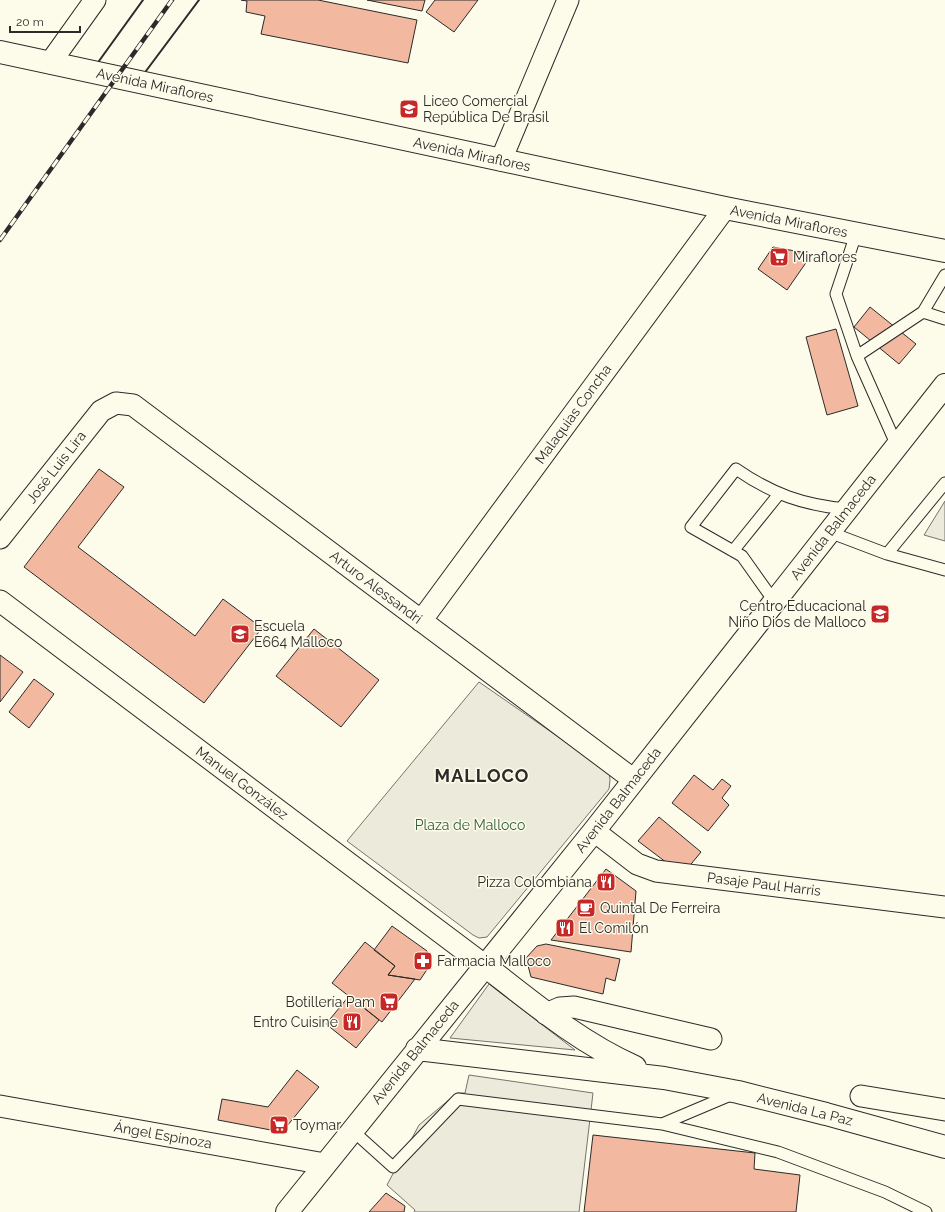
<svg xmlns="http://www.w3.org/2000/svg" width="945" height="1212" viewBox="0 0 945 1212" font-family="Raleway,sans-serif">
  <style>
    .green { fill: #ecebdb; stroke: #74746e }
    .parking { fill: #eceadb; stroke: #74746e }
    .building { fill: #f2b8a0; stroke: #2b2b2b }
    .lines { fill: none; stroke-linecap: round; stroke-linejoin: round }
    .service-casing { stroke: #2b2b2b; stroke-width: 13 }
    .minor-casing { stroke: #2b2b2b; stroke-width: 23 }
    .secondary-casing { stroke: #2b2b2b; stroke-width: 24 }
    .primary-casing { stroke: #2b2b2b; stroke-width: 24 }
    .service { stroke: #fdfbea; stroke-width: 11 }
    .minor { stroke: #fdfbea; stroke-width: 21 }
    .secondary { stroke: #fdfbea; stroke-width: 22 }
    .primary { stroke: #fdfbea; stroke-width: 22 }
    .rail-casing { stroke: #2b2b2b; stroke-width: 4.5 }
    .rail { stroke: #fdfbea; stroke-width: 3; stroke-dasharray: 9; stroke-linecap: butt }
    .wall { stroke: #2b2b2b; stroke-width: 2 }
    .labels { text-anchor: middle; dominant-baseline: central; stroke-width: 3; stroke-linejoin: round; paint-order: stroke }
    .street-label { font-size: 14px; fill: #2b2b2b; stroke: #fdfbea }
    .poi-label { font-size: 14px; fill: #2b2b2b; stroke: #fdfbea; text-anchor: start }
    .park-label { font-size: 14px; fill: #34623c; stroke: #fdfbea }
    .district-label { font-size: 18px; font-weight: bold; letter-spacing: 1px; fill: #2b2b2b; stroke: #fdfbea }
  </style>
  <rect width="100%" height="100%" fill="#fdfbea"/>
  <!-- green -->
  <path class="green" d="M 945,501 L 945,541 L 924,535 Z
    M 479,682 L 609,772 L 610,780 L 609,789 L 487,937 L 479,938 L 473,935 L 347,841 Z
    M 489,984 L 575,1050 L 450,1038 Z"/>
  <!-- parking -->
  <path class="parking" d="M 469,1075 L 593,1093 L 579,1212 L 414,1212 L 415,1210 L 387,1185 L 419,1125 L 457,1093 L 465,1093 Z"/>
  <!-- building -->
  <path class="building" d="M 241,0 L 318,0 L 417,20 L 408,63 L 261,34 L 265,16 L 246,12 L 247,1 Z
    M 367,0 L 425,0 L 422,11 Z
    M 435,0 L 478,0 L 454,32 L 426,12 Z
    M 773,247 L 812,254 L 787,290 L 758,269 Z
    M 870,307 L 916,344 L 899,364 L 854,327 Z
    M 836,329 L 858,406 L 827,415 L 806,337 Z
    M 99,469 L 124,487 L 78,547 L 195,636 L 223,599 L 262,628 L 204,703 L 24,567 Z
    M 314,629 L 379,680 L 341,727 L 276,676 Z
    M 0,655 L 23,672 L 0,702 Z
    M 34,679 L 54,694 L 29,728 L 9,712 Z
    M 694,775 L 713,790 L 722,779 L 731,786 L 722,798 L 729,805 L 708,831 L 672,803 Z
    M 659,817 L 701,852 L 687,869 L 675,869 L 638,841 Z
    M 606,869 L 636,891 L 631,952 L 551,940 Z
    M 392,926 L 427,951 L 430,965 L 420,980 L 388,975 L 395,966 L 374,950 Z
    M 365,942 L 395,966 L 388,975 L 415,979 L 382,1022 L 332,983 Z
    M 546,944 L 620,959 L 615,981 L 606,978 L 603,994 L 531,977 L 526,958 L 537,946 Z
    M 349,996 L 379,1020 L 356,1048 L 326,1024 Z
    M 297,1070 L 319,1087 L 287,1126 L 276,1131 L 218,1120 L 222,1099 L 268,1107 Z
    M 593,1135 L 755,1153 L 754,1169 L 800,1175 L 796,1212 L 584,1212 Z
    M 386,1193 L 405,1206 L 404,1212 L 369,1212 Z"/>
  <g class="lines">
    <defs>
      <path id="service" d="M 856,234 L 836,294 L 857,356 L 897,446
        M 923,312 L 945,275
        M 857,356 L 923,312 L 945,319
        M 829,532 L 887,554 L 945,570
        M 733,551 L 779,494
        M 887,554 L 945,483
        M 774,601 L 742,556 L 691,527 L 736,469 C 772,494 803,505 847,509
        M 662,1124 L 733,1094
        M 353,1131 L 393,1167 L 458,1099 L 662,1124 L 778,1152 L 885,1192 L 926,1212"/>
      <path id="minor" d="M 50,63 L 95,0
        M 501,160 L 568,0
        M 0,538 L 101,411 L 116,403 L 133,405 L 634,780
        M 0,601 L 484,965
        M 421,621 L 725,208
        M 594,831 L 637,864 L 656,871 L 945,907
        M 546,1014 L 560,1008 L 574,1007 L 711,1039
        M 861,1096 L 945,1110
        M 0,1106 L 325,1164"/>
      <path id="secondary" d="M 0,52 L 725,208 L 945,251"/>
      <path id="primary" d="M 484,965 C 533,1003 579,1042 635,1067
        M 417,1049 L 664,1078 L 738,1092 L 826,1114 L 945,1147
        M 287,1212 L 594,831 L 945,385"/>
    </defs>
    <!-- service casing -->
    <use href="#service" class="service-casing"/>
    <!-- minor casing -->
    <use href="#minor" class="minor-casing"/>
    <!-- secondary casing -->
    <use href="#secondary" class="secondary-casing"/>
    <!-- primary casing -->
    <use href="#primary" class="primary-casing"/>
    <!-- service -->
    <use href="#service" class="service"/>
    <!-- minor -->
    <use href="#minor" class="minor"/>
    <!-- secondary -->
    <use href="#secondary" class="secondary"/>
    <!-- primary -->
    <use href="#primary" class="primary"/>
    <defs>
      <path id="rail" d="M 0,240 L 172,0"/>
    </defs>
    <!-- rail casing -->
    <use href="#rail" class="rail-casing"/>
    <!-- rail -->
    <use href="#rail" class="rail"/>
    <!-- wall -->
    <path class="wall" d="M 99,61 L 143,0
      M 146,71 L 199,0"/>
  </g>
  <!-- icons -->
  <defs>
    <symbol id="school-square" viewBox="-11 -11 22 22"><rect x="-9" y="-9" width="18" height="18" rx="4" fill="#c62828" stroke="#fdfbea"/><path d="M0-5L7-2L0 1L-7-2ZM-4 1L0 2.5L4 1V4Q0 6-4 4Z" fill="#fff"/></symbol>
    <symbol id="supermarket-square" viewBox="-11 -11 22 22"><rect x="-9" y="-9" width="18" height="18" rx="4" fill="#c62828" stroke="#fdfbea"/><path d="M-6-5.5h2.5l.6 2H6L4.5 2H-2.5L-4.4-4H-6ZM-1.5 3.2a1.3 1.3 0 1 0 .1 0ZM3 3.2a1.3 1.3 0 1 0 .1 0Z" fill="#fff"/></symbol>
    <symbol id="restaurant-square" viewBox="-11 -11 22 22"><rect x="-9" y="-9" width="18" height="18" rx="4" fill="#c62828" stroke="#fdfbea"/><path d="M-5-6h1v4h1v-4h1v4h1v-4h1v5L-1.5 .5V6h-2V.5L-5-1ZM5-6V6H3V1.5H1.5Q1.5-4 5-6Z" fill="#fff"/></symbol>
    <symbol id="cafe-square" viewBox="-11 -11 22 22"><rect x="-9" y="-9" width="18" height="18" rx="4" fill="#c62828" stroke="#fdfbea"/><path d="M-5.5-4.5H6V0H3Q3 3.5 0 3.5H-2.5Q-5.5 3.5-5.5 0ZM3-3.2v2h1.7v-2ZM-6 4.5H4V6H-6Z" fill="#fff"/></symbol>
    <symbol id="pharmacy-square" viewBox="-11 -11 22 22"><rect x="-9" y="-9" width="18" height="18" rx="4" fill="#c62828" stroke="#fdfbea"/><path d="M-2-6h4v4h4v4h-4v4h-4v-4h-4v-4h4Z" fill="#fff"/></symbol>
  </defs>
  <g fill-rule="evenodd">
    <use href="#school-square" x="398" y="98" width="22" height="22"/>
    <use href="#supermarket-square" x="768" y="246" width="22" height="22"/>
    <use href="#school-square" x="869" y="603" width="22" height="22"/>
    <use href="#school-square" x="229" y="623" width="22" height="22"/>
    <use href="#restaurant-square" x="595" y="871" width="22" height="22"/>
    <use href="#cafe-square" x="575" y="897" width="22" height="22"/>
    <use href="#restaurant-square" x="554" y="917" width="22" height="22"/>
    <use href="#pharmacy-square" x="412" y="950" width="22" height="22"/>
    <use href="#supermarket-square" x="378" y="991" width="22" height="22"/>
    <use href="#restaurant-square" x="341" y="1011" width="22" height="22"/>
    <use href="#supermarket-square" x="268" y="1114" width="22" height="22"/>
  </g>
  <g class="labels">
    <!-- street labels -->
    <g class="street-label">
      <text transform="translate(155 85) rotate(12)">Avenida Miraflores</text>
      <text transform="translate(472 154) rotate(12)">Avenida Miraflores</text>
      <text transform="translate(789 221) rotate(11)">Avenida Miraflores</text>
      <text transform="translate(573 414) rotate(-54)">Malaquias Concha</text>
      <text transform="translate(56 467) rotate(-52)">José Luis Lira</text>
      <text transform="translate(833 527) rotate(-52)">Avenida Balmaceda</text>
      <text transform="translate(376 587) rotate(37)">Arturo Alessandri</text>
      <text transform="translate(242 783) rotate(37)">Manuel González</text>
      <text transform="translate(618 800) rotate(-52)">Avenida Balmaceda</text>
      <text transform="translate(764 884) rotate(7)">Pasaje Paul Harris</text>
      <text transform="translate(415 1052) rotate(-51)">Avenida Balmaceda</text>
      <text transform="translate(805 1109) rotate(14)">Avenida La Paz</text>
      <text transform="translate(163 1135) rotate(10)">Ángel Espinoza</text>
    </g>
    <!-- poi labels -->
    <g class="poi-label">
      <text x="423" y="101">Liceo Comercial<tspan x="423" dy="16">República De Brasil</tspan></text>
      <text x="793" y="257">Miraflores</text>
      <text x="866" y="606" text-anchor="end">Centro Educacional<tspan x="866" dy="16">Niño Dios de Malloco</tspan></text>
      <text x="254" y="626">Escuela<tspan x="254" dy="16">E664 Malloco</tspan></text>
      <text x="592" y="882" text-anchor="end">Pizza Colombiana</text>
      <text x="600" y="908">Quintal De Ferreira</text>
      <text x="579" y="928">El Comilón</text>
      <text x="437" y="961">Farmacia Malloco</text>
      <text x="375" y="1002" text-anchor="end">Botillería Pam</text>
      <text x="338" y="1022" text-anchor="end">Entro Cuisine</text>
      <text x="293" y="1125">Toymar</text>
    </g>
    <!-- park labels -->
    <g class="park-label">
      <text x="470" y="825">Plaza de Malloco</text>
    </g>
    <!-- district labels -->
    <g class="district-label">
      <text x="482" y="775">MALLOCO</text>
    </g>
  </g>
  <!-- scale -->
  <path d="M10 26v6h70v-6" fill="none" stroke="#2b2b2b" stroke-width="2"/>
  <text x="16" y="26" font-size="12" fill="#2b2b2b" stroke="#fdfbea" stroke-width="3" paint-order="stroke">20 m</text>
</svg>
